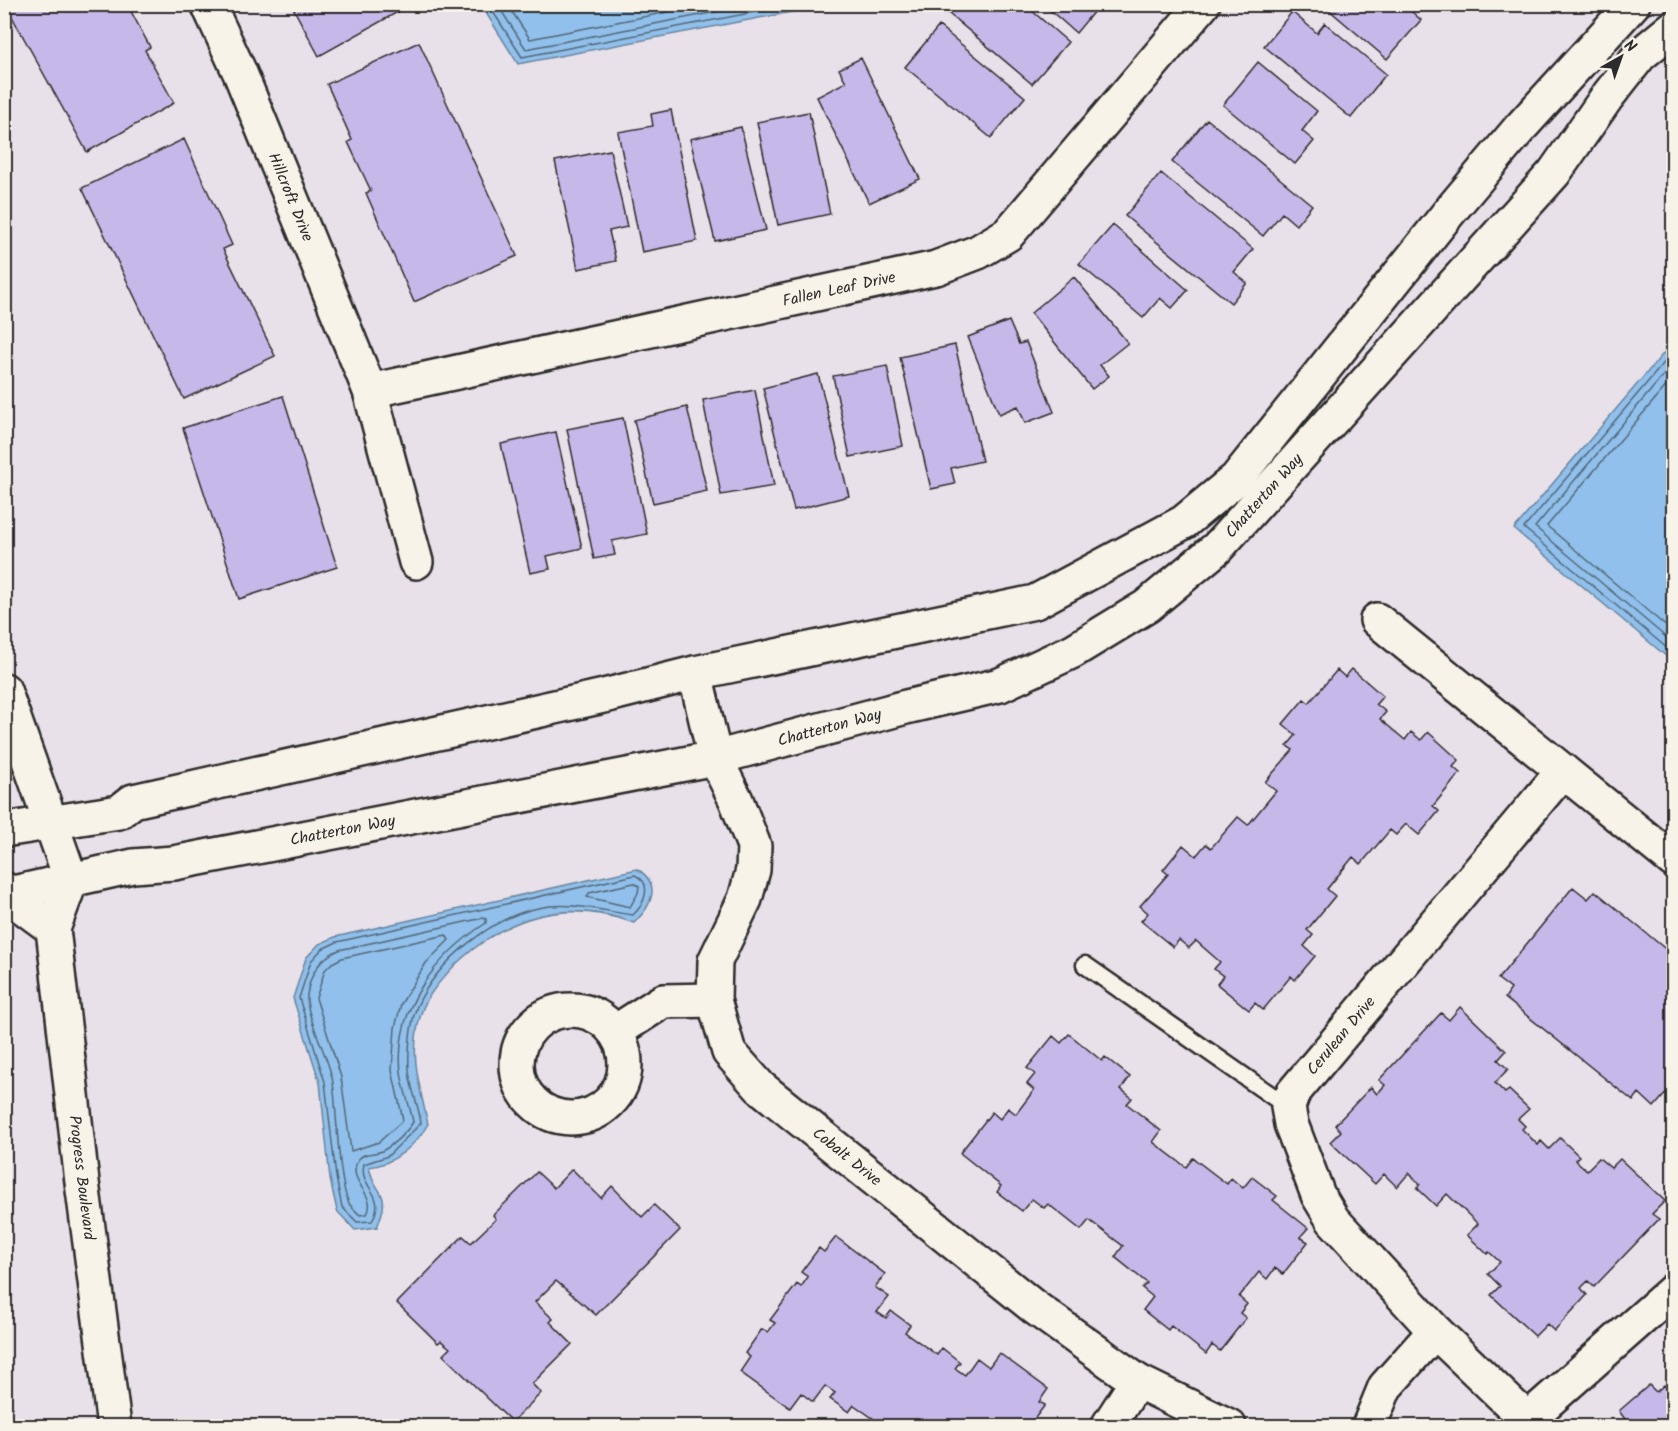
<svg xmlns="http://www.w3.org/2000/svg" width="1678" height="1431" viewBox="0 0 1678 1431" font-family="Kalam,sans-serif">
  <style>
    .water { fill: #90c0eb; stroke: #68849e; stroke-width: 1.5 }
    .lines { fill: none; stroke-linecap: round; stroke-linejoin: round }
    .shore { stroke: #536778; stroke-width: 1.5 }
    .building { fill: #c7b8ea; stroke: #2b2b2b; stroke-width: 1.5 }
    .lane-casing { stroke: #2b2b2b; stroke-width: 21 }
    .street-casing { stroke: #2b2b2b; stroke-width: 38 }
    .secondary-casing { stroke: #2b2b2b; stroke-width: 38 }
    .lane { stroke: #f7f3e8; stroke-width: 16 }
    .street { stroke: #f7f3e8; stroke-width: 33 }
    .secondary { stroke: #f7f3e8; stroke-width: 33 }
    .labels { text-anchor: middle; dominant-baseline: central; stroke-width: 4.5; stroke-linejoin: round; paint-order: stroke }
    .street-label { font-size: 16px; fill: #2b2b2b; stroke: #f7f3e8 }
  </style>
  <rect width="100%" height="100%" fill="#e9e1e9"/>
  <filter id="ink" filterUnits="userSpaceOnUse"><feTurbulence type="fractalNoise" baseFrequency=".0167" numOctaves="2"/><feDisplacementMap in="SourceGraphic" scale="12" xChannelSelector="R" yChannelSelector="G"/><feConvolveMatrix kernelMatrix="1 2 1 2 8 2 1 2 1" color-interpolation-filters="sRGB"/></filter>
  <g filter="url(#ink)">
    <!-- water -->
    <path class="water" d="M 481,5 L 828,5 L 518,64 Z
      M 1673,342 L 1673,662 L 1514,529 Z
      M 637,869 C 662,884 652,906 634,923 C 566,898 508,915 457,963 C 444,976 428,993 422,1011 C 408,1051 419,1084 428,1124 C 416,1145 393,1165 369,1167 C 375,1197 393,1189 377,1227 L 355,1230 L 337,1211 L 330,1179 L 320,1083 L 293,998 L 306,958 L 319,944 L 335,937 Z"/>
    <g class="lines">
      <!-- shore -->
      <path class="shore" d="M 488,4 L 522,57 L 797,4
        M 497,4 L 526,49 L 757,4
        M 507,4 L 530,39 L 709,4
        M 1674,351 L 1524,528 L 1674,654
        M 1674,363 L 1535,527 L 1674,644
        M 1674,377 L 1547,526 L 1674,633
        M 635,875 C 653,883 645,904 633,915 C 602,911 571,901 538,908 C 490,918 438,961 417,1006 C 410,1024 408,1051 409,1070 C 410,1088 419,1106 421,1123 L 388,1156 L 364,1164 C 358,1188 388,1193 372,1221 L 357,1222 L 342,1207 L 336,1177 L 325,1082 L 299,998 L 311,961 L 322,949 L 337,942 Z
        M 634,883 L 639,886 L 638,893 L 630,907 L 587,897 L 589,893 Z
        M 483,918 L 486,919 L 486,923 C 435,957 394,1008 401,1072 C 403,1089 410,1105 413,1122 C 407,1132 392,1146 382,1151 C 373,1155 362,1151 357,1162 C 347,1182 378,1195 367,1214 L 360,1215 C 357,1212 353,1209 350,1205 C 338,1186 337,1110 333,1083 C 330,1059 305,1016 307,995 C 310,974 319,958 339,950 Z
        M 446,935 L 449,940 L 426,963 L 401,1004 L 395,1028 L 392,1070 L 403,1120 L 379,1142 L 351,1151 L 341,1077 L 316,998 L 325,970 L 332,963 L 342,958 Z"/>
    </g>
    <!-- building -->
    <path class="building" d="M 5,4 L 127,4 L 150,47 L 145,50 L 174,103 L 87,152 Z
      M 291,4 L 412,4 L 319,56 Z
      M 943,4 L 1024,4 L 1068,42 L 1032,84 L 941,7 Z
      M 1043,4 L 1100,4 L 1076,33 Z
      M 1322,4 L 1403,4 L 1421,20 L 1387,59 Z
      M 1292,12 L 1317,33 L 1325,23 L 1386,74 L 1351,118 L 1264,46 Z
      M 939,26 L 1025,97 L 991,138 L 905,67 Z
      M 419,42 L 517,256 L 414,302 L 366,193 L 371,191 L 348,142 L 352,140 L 327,84 Z
      M 861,58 L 920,179 L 869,203 L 817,97 L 846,82 L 839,69 Z
      M 1258,62 L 1317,111 L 1302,131 L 1314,141 L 1295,164 L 1223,105 Z
      M 671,110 L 697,241 L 642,252 L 618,132 L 653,126 L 651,114 Z
      M 809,112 L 830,214 L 778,225 L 757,122 Z
      M 1207,119 L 1312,205 L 1296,225 L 1282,213 L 1263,236 L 1172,162 Z
      M 741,127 L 766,230 L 715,241 L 690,139 Z
      M 184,139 L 232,245 L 223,249 L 275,356 L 184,399 L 82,188 Z
      M 610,150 L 627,227 L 609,231 L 616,261 L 578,269 L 555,161 Z
      M 1161,173 L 1253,249 L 1234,272 L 1247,283 L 1231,303 L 1125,216 Z
      M 1113,225 L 1188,290 L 1172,308 L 1160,298 L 1143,318 L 1079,264 Z
      M 1074,277 L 1128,343 L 1100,365 L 1109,376 L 1092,389 L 1031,313 Z
      M 1009,321 L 1019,344 L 1026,342 L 1054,412 L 1025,423 L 1018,406 L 999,414 L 968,337 Z
      M 955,345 L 982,461 L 951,468 L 955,484 L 931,489 L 900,357 Z
      M 887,366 L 903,446 L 850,457 L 833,376 Z
      M 818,374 L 849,496 L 794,510 L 763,388 Z
      M 755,390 L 774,486 L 721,495 L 703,400 Z
      M 283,396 L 337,567 L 239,599 L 183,428 Z
      M 687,407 L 707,491 L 653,503 L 634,420 Z
      M 623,418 L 647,534 L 612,541 L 615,555 L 594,559 L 567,429 Z
      M 556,432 L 582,548 L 547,556 L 550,569 L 530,573 L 501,444 Z
      M 1352,669 L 1383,696 L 1376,704 L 1386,712 L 1380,719 L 1405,740 L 1411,732 L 1421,740 L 1428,732 L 1459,760 L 1453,767 L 1460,773 L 1433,806 L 1439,811 L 1419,835 L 1406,824 L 1396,835 L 1390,830 L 1361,864 L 1353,857 L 1327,889 L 1335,896 L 1307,930 L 1313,935 L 1304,946 L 1315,956 L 1295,980 L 1291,976 L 1263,1010 L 1255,1003 L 1249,1010 L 1217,984 L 1223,976 L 1214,969 L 1220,962 L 1196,941 L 1189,948 L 1179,940 L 1173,947 L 1141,921 L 1148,913 L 1140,906 L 1168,874 L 1163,870 L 1183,845 L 1196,856 L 1206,844 L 1211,848 L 1238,817 L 1248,825 L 1276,791 L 1265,782 L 1293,750 L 1287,746 L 1296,735 L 1283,724 L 1304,699 L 1309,703 L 1337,670 L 1345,677 Z
      M 1573,887 L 1588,899 L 1595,891 L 1674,956 L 1674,1084 L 1654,1107 L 1639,1093 L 1633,1101 L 1505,998 L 1511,989 L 1498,979 Z
      M 1460,1007 L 1506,1051 L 1498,1060 L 1508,1069 L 1495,1083 L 1505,1093 L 1509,1090 L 1529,1109 L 1518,1119 L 1525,1126 L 1522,1129 L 1538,1145 L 1541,1141 L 1549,1149 L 1560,1138 L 1579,1156 L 1575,1160 L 1587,1170 L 1599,1158 L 1611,1168 L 1620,1159 L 1665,1201 L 1652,1214 L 1659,1219 L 1594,1287 L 1588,1281 L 1581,1288 L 1587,1295 L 1554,1331 L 1547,1324 L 1535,1336 L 1491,1295 L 1500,1286 L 1488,1274 L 1500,1262 L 1489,1252 L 1487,1254 L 1467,1235 L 1478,1224 L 1447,1194 L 1436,1206 L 1417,1188 L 1420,1184 L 1409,1173 L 1397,1187 L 1384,1174 L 1375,1184 L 1330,1142 L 1341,1131 L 1335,1125 L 1371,1087 L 1377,1094 L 1385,1085 L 1379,1080 L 1441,1013 L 1449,1020 Z
      M 1069,1034 L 1102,1061 L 1105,1057 L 1130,1077 L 1121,1089 L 1132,1098 L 1127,1104 L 1161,1131 L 1153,1142 L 1186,1167 L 1193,1158 L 1227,1184 L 1231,1178 L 1243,1188 L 1252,1177 L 1277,1196 L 1273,1200 L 1308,1228 L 1300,1237 L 1308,1242 L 1283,1274 L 1275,1268 L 1267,1279 L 1259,1272 L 1239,1297 L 1247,1304 L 1240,1313 L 1246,1318 L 1220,1351 L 1212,1345 L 1206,1354 L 1171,1326 L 1168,1330 L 1143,1310 L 1153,1297 L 1142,1288 L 1147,1283 L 1115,1257 L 1123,1246 L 1089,1220 L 1081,1230 L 1048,1204 L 1044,1208 L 1032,1199 L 1022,1211 L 997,1192 L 1001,1186 L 960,1153 L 992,1112 L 1000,1119 L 1008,1108 L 1016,1114 L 1034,1090 L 1027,1084 L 1035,1074 L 1027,1068 L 1053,1036 L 1061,1043 Z
      M 572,1169 L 601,1198 L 612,1186 L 642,1217 L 654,1205 L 680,1230 L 596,1315 L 556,1281 L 535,1302 L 553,1319 L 550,1322 L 572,1344 L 532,1384 L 541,1393 L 512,1422 L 443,1355 L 450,1348 L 441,1341 L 438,1343 L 397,1303 L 463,1236 L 471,1243 L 496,1219 L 493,1215 L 537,1172 L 554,1188 Z
      M 836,1237 L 885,1274 L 875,1287 L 889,1297 L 877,1312 L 886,1318 L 891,1311 L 910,1325 L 905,1332 L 937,1355 L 942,1348 L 960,1362 L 955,1368 L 965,1375 L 977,1358 L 989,1367 L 999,1353 L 1048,1389 L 1039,1402 L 1045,1405 L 1029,1426 L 884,1426 L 854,1405 L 849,1412 L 830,1399 L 835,1393 L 825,1386 L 813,1402 L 801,1393 L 790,1408 L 740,1372 L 750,1357 L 745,1353 L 762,1329 L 768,1332 L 775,1323 L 770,1320 L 797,1284 L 801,1287 L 808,1277 L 801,1272 L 819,1248 L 824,1252 Z
      M 1649,1385 L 1656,1392 L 1664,1385 L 1670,1392 L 1674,1389 L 1674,1426 L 1616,1426 L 1625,1419 L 1619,1411 Z"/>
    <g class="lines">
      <defs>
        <path id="lane" d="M 1085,965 L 1288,1107"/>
        <g id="street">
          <path id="s1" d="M 208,4 L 240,73 L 370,391 L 416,562"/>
          <path id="s2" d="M 370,391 L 936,268 L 978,252 L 1008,234 L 1203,4"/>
          <path d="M 1377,620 L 1674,861"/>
          <path id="s3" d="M 695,673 L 715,758 L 736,800 L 754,846 L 753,870 L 745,899 L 715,961 L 714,1000 L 729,1052 L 760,1087 L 1034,1307 L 1137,1381 L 1229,1426"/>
          <path d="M 4,830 L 119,812 L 133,801 L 604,696 L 695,673 L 1035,602 L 1184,522 L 1236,479 L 1450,211 L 1520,128 L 1633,4"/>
          <path id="s4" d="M 4,895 L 133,866 L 174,863 L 715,758 L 906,707 L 1000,685 L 1073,651 L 1147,606 L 1217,548 L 1554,173 L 1607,97 L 1640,55 L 1674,27"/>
          <circle cx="571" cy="1064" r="54"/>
          <path d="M 615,1032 L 663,1001 L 714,1000"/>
          <path d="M 1528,1419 L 1674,1290"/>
          <path d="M 1108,1426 L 1137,1381"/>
          <path d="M 1369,1426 L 1385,1387 L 1435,1331"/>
          <path id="s5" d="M 1534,1426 L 1435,1331 L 1333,1220 L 1318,1195 L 1291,1124 L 1288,1107 L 1293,1093 L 1563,771"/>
        </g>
        <g id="secondary">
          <path id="s6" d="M 4,690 L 71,880 L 53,929 L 82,1182 L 114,1426"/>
          <path d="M 4,889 L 7,895 L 53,929"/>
        </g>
      </defs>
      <!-- lane casing -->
      <use href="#lane" class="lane-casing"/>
      <!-- street casing -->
      <use href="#street" class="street-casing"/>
      <!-- secondary casing -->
      <use href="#secondary" class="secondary-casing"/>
      <!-- lane -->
      <use href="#lane" class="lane"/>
      <!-- street -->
      <use href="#street" class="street"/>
      <!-- secondary -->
      <use href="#secondary" class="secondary"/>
    </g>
  </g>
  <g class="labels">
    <!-- street labels -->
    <g class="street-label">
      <text stroke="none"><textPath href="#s1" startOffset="210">Hillcroft Drive</textPath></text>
      <text stroke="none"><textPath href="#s2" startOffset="480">Fallen Leaf Drive</textPath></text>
      <text stroke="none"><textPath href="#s4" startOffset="1347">Chatterton Way</textPath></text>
      <text stroke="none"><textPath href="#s4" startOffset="843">Chatterton Way</textPath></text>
      <text stroke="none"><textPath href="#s4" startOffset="345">Chatterton Way</textPath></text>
      <text stroke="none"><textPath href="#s5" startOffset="500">Cerulean Drive</textPath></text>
      <text stroke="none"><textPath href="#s3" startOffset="558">Cobalt Drive</textPath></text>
      <text stroke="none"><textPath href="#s6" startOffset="504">Progress Boulevard</textPath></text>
    </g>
  </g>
  <!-- margin -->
  <rect width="1678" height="1431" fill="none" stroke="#f7f3e8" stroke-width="24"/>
  <rect x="12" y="12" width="1654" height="1407" fill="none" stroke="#2b2b2b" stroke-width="2" filter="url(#ink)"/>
  <!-- north arrow -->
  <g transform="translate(1621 57) rotate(40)" stroke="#f7f3e8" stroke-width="4.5" paint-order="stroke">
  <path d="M0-4.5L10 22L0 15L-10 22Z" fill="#2b2b2b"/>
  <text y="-9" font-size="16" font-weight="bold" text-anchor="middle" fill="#2b2b2b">N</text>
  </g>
</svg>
